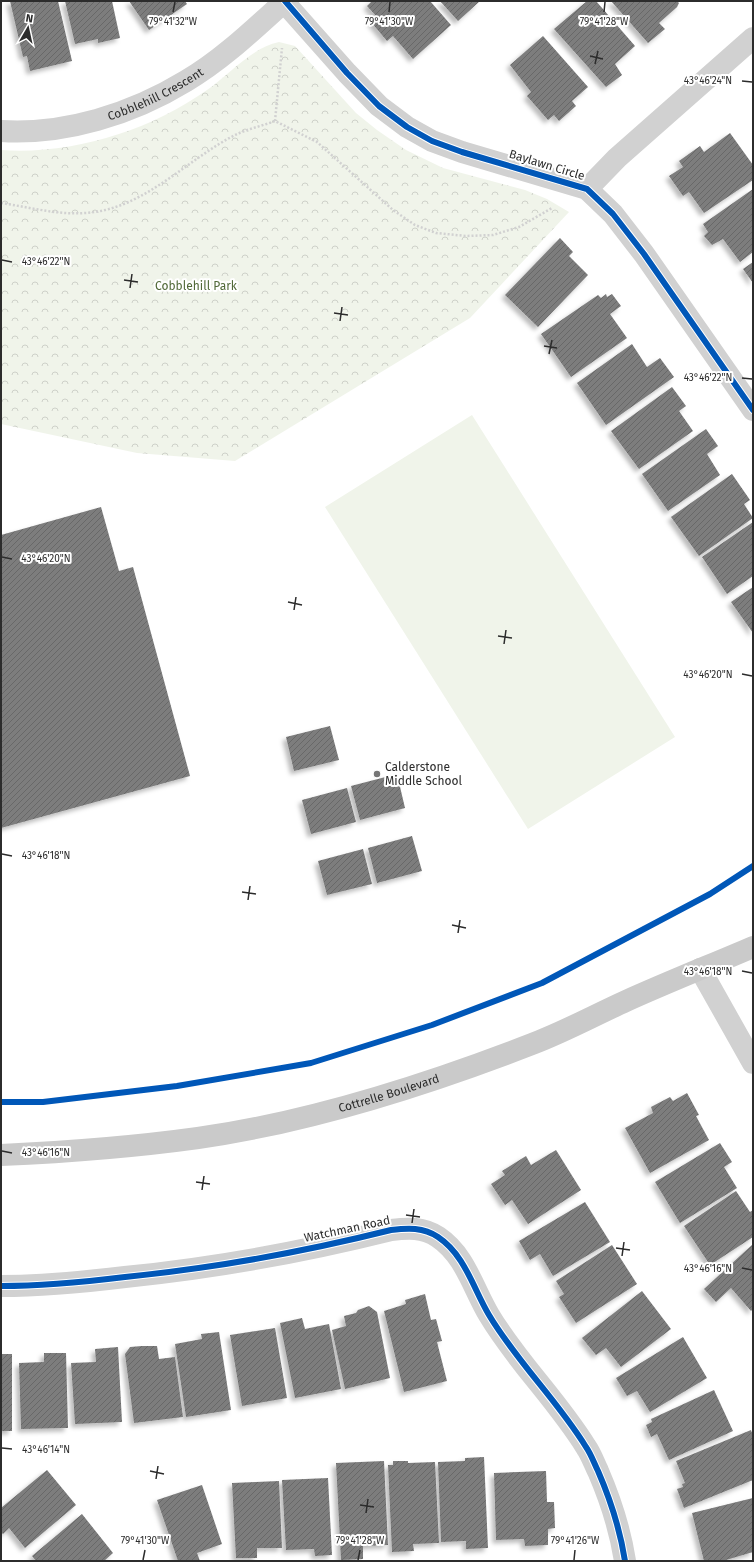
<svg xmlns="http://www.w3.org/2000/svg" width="754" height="1562" viewBox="0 0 754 1562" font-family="'Fira Sans',sans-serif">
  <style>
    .green { fill: #f0f4ea }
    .park { fill: url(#park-crowns) }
    .building { fill: url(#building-hatch); filter: url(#shadow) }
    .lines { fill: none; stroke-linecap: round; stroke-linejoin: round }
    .path { stroke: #d1d1d1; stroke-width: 2.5; stroke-dasharray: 2 2; stroke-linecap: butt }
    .minor { stroke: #d1d1d1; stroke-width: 22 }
    .secondary { stroke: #cacaca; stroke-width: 22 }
    .cycleway-casing { stroke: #fff; stroke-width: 8 }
    .cycleway { stroke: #0057b8; stroke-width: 6 }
    .ticks { fill: none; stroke: #2c2c2c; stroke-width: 1.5 }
    .poi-dot { fill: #767676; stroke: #fff; stroke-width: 1.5 }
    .labels { text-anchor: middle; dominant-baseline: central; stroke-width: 4; stroke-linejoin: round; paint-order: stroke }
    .street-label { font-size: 12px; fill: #2c2c2c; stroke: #fff }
    .park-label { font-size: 12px; fill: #516938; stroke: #fff }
    .poi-label { font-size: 12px; fill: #2c2c2c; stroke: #fff; text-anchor: start }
    .ticks-label { font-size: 10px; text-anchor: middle; fill: #2c2c2c; stroke: #fff; stroke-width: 4; stroke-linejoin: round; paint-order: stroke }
  </style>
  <defs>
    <pattern id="park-crowns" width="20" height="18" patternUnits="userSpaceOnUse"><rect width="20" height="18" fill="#f0f4ea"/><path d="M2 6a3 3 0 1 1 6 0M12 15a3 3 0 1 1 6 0" fill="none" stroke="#ced1c9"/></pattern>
    <pattern id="building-hatch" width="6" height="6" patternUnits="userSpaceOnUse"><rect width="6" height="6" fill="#7d7d7d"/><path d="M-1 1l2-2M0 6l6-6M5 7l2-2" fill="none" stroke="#676767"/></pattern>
    <filter id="shadow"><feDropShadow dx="-3.5" dy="3.5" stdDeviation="2" flood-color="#0004"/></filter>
  </defs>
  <rect width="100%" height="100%" fill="#fff"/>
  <!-- green -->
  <path class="green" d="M 472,415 L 675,737 L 528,829 L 325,507 Z"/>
  <!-- park -->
  <path class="park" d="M 279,42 L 295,46 L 356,113 L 377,130 L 406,150 L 443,168 L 525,190 L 547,199 L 569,212 L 470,318 L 235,461 L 137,453 L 1,424 L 1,150 C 72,155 149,131 207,90 C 230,74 251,48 279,42 Z"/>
  <!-- building -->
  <path class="building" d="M 10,1 L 58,1 L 72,61 L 30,71 L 27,56 L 23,57 Z
    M 65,1 L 112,1 L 120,38 L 98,43 L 98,39 L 75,44 Z
    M 129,1 L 185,1 L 187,4 L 149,30 Z
    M 372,1 L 430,1 L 451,25 L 413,59 L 393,36 L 387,41 L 371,22 L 377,17 L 367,6 Z
    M 440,1 L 480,1 L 458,21 Z
    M 587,1 L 596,1 L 635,46 L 615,64 L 622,75 L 606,87 L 554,29 Z
    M 611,1 L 677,1 L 679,3 L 677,7 L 659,23 L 665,29 L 648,43 Z
    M 543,36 L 588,87 L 572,101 L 576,106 L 559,121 L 554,115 L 548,120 L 527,96 L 531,92 L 510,65 Z
    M 730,133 L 753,165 L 753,180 L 704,213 L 689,192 L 683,196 L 669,176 L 683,167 L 679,161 L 700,146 L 704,152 Z
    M 753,189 L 753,252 L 740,262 L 723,239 L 712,245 L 704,236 L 708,232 L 703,224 Z
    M 560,238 L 573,252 L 569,256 L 588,275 L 538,327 L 505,295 Z
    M 753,262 L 753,283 L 743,269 Z
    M 606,294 L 607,297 L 612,294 L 621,306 L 610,314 L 627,338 L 571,377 L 541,334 L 598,295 L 601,298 Z
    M 632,344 L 647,367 L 660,358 L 674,377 L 606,425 L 577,383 Z
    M 672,387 L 686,406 L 679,411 L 693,431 L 639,469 L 611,431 Z
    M 706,429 L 718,446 L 707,454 L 720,475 L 668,511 L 642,474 Z
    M 732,474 L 750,500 L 744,504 L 753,518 L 699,556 L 671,517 Z
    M 101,507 L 119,571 L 133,567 L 190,776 L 1,828 L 1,535 Z
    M 753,522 L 753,576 L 727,594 L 702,557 Z
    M 753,587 L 753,633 L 731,602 Z
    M 330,726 L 339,760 L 294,771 L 286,737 Z
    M 397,774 L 405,808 L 360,820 L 351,786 Z
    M 347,788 L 356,822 L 311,834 L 302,800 Z
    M 412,836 L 422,871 L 377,883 L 368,848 Z
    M 363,849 L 372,884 L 327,895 L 318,861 Z
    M 687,1093 L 699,1115 L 696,1116 L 709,1140 L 650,1173 L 625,1128 L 653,1113 L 651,1107 L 670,1097 L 673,1101 Z
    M 720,1143 L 732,1162 L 724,1167 L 737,1188 L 680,1223 L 655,1182 Z
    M 556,1150 L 581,1190 L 528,1224 L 512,1200 L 505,1205 L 491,1184 L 505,1175 L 502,1171 L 526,1156 L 531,1165 Z
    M 736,1191 L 750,1212 L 753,1210 L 753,1237 L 710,1265 L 684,1226 Z
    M 585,1202 L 610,1242 L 553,1276 L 540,1254 L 530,1260 L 519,1241 Z
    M 753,1244 L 753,1309 L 751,1311 L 731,1288 L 716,1302 L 704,1289 Z
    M 612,1245 L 637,1284 L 576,1323 L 559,1297 L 564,1294 L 556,1281 Z
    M 642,1291 L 671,1329 L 621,1367 L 606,1348 L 596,1355 L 582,1338 Z
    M 425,1294 L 431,1320 L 436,1319 L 442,1341 L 437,1342 L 447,1381 L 404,1392 L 384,1311 L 406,1304 L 405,1300 Z
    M 369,1306 L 377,1312 L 390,1378 L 345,1389 L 332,1330 L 346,1326 L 344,1316 L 356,1313 L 358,1310 Z
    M 302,1318 L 305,1329 L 329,1324 L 341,1389 L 295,1398 L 280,1323 Z
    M 275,1328 L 287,1398 L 242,1406 L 230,1335 Z
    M 219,1332 L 231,1410 L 186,1417 L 175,1344 L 202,1339 L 201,1334 Z
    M 683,1337 L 707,1378 L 650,1412 L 637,1391 L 627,1396 L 616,1378 Z
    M 142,1346 L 157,1346 L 159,1359 L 175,1357 L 183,1417 L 134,1423 L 125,1354 L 130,1347 Z
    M 118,1347 L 122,1422 L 75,1424 L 71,1363 L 96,1362 L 95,1349 Z
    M 44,1353 L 66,1353 L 68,1428 L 21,1429 L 19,1363 L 44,1362 Z
    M 1,1354 L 12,1354 L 12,1431 L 1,1431 Z
    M 714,1390 L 733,1431 L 669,1460 L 657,1434 L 651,1437 L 646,1425 L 652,1422 L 651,1419 Z
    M 751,1430 L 753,1436 L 753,1480 L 684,1508 L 677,1489 L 683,1487 L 682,1484 L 685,1483 L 676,1461 Z
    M 484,1457 L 488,1548 L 466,1549 L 466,1541 L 441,1542 L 438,1462 L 465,1461 L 465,1458 Z
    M 384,1461 L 388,1545 L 363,1546 L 363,1559 L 341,1560 L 336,1463 Z
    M 393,1461 L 408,1461 L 408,1463 L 435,1462 L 439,1543 L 413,1544 L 414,1551 L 392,1552 L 388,1465 L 393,1465 Z
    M 47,1470 L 76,1505 L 25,1548 L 9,1528 L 3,1534 L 1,1532 L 1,1508 Z
    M 546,1471 L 547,1502 L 554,1502 L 555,1528 L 548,1529 L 548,1545 L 525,1546 L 524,1539 L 496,1540 L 494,1473 Z
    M 328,1478 L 332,1555 L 315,1556 L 314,1549 L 286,1550 L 282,1480 Z
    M 279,1481 L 282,1548 L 257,1548 L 257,1558 L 236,1558 L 232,1483 Z
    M 202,1485 L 222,1544 L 197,1553 L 200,1561 L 178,1561 L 157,1500 Z
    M 753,1498 L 753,1552 L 726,1560 L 704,1561 L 692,1513 Z
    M 82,1514 L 113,1553 L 104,1561 L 36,1561 L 32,1556 Z"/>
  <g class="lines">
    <!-- path -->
    <path class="path" d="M 275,121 L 282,48
      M 1,203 C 29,207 56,215 85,213 C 143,210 186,160 235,135 C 247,129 262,126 275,121 L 317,142 L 393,210 L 415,225 L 436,233 L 466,236 L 493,235 L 519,227 L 552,208"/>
    <!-- minor -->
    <g class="minor">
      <path d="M 284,2 L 347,73 L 379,106 L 407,127 L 432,141 L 462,152 L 587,189 L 613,214 L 644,254 L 753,410"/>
      <path id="s1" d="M 1,131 C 65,135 132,114 186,81 C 222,60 254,29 285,1"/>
      <path d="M 587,189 L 617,158 L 753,38"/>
      <path d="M 700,969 L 753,1063"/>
      <path d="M 1,1286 C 43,1286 84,1282 125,1277 C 215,1268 303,1252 391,1230 C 408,1228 423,1227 438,1237 C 465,1255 473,1288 489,1315 C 517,1362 557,1400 586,1447 C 591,1454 594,1463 598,1471 C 611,1501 620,1529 625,1561"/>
    </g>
    <!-- secondary -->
    <path class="secondary" id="s2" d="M 1,1155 C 67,1152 133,1147 198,1138 C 311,1122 426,1085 532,1044 C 564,1032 595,1015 626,1001 C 668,982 711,965 753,947"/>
    <defs>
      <path id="cycleway" d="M 285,1 L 347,73 L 379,106 L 407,127 L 432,141 L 462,152 L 587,189 L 613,214 L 644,254 L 753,410
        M 1,1102 L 43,1102 L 177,1086 L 311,1063 L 432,1025 L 542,983 L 710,894 L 753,866
        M 1,1286 C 43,1286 84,1282 125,1277 C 215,1268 303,1252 391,1230 C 408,1228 423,1227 438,1237 C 465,1255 473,1288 489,1315 C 517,1362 557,1400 586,1447 C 591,1454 594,1463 598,1471 C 611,1501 620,1529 625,1561"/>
    </defs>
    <!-- cycleway casing -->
    <use href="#cycleway" class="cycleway-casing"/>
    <!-- cycleway -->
    <use href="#cycleway" class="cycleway"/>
  </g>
  <!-- ticks -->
  <path class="ticks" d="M 173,12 L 175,2M 389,12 L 390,2M 604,12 L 605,2M 590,56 L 603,59M 595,64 L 598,51M 742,81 L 752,82M 2,260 L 12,262M 124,280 L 138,282M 130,288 L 132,274M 334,313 L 348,315M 340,321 L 342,307M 544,346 L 557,348M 549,354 L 552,340M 742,378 L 752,379M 2,557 L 12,559M 288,602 L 302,605M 294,610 L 296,597M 498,636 L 512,638M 504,644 L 506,630M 742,674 L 752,676M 2,854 L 12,856M 242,892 L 256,894M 248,900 L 250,886M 452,925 L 466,928M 458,933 L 460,920M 742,971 L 752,973M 2,1151 L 12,1153M 196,1182 L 210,1184M 202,1190 L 204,1176M 406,1215 L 420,1217M 412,1223 L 414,1209M 616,1248 L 630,1250M 622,1256 L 624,1242M 742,1268 L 752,1270M 2,1448 L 12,1449M 150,1471 L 164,1474M 156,1479 L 158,1466M 360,1505 L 374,1507M 366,1513 L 368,1499M 143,1560 L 145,1550M 358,1560 L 360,1550M 574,1560 L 575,1550"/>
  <!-- markers -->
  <circle class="poi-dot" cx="377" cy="774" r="4"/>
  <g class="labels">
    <!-- street labels -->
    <g class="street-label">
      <text stroke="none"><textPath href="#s1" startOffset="161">Cobblehill Crescent</textPath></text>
      <text transform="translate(547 165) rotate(17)">Baylawn Circle</text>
      <text stroke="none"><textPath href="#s2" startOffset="394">Cottrelle Boulevard</textPath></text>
      <text transform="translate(347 1229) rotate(-12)">Watchman Road</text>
    </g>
    <!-- park labels -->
    <g class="park-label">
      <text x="196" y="286">Cobblehill Park</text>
    </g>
    <!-- poi labels -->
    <g class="poi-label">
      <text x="385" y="767">Calderstone<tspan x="385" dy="14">Middle School</tspan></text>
    </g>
  </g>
  <g class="ticks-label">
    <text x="389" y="25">79°41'30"W</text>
    <text x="604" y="25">79°41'28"W</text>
    <text x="173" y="25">79°41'32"W</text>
    <text x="708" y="84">43°46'24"N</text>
    <text x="46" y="265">43°46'22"N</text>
    <text x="708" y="381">43°46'22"N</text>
    <text x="46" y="562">43°46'20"N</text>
    <text x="708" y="678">43°46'20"N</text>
    <text x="46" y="859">43°46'18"N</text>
    <text x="708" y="975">43°46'18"N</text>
    <text x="46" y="1156">43°46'16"N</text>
    <text x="708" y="1272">43°46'16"N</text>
    <text x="46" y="1453">43°46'14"N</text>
    <text x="145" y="1544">79°41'30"W</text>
    <text x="360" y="1544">79°41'28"W</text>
    <text x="575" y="1544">79°41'26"W</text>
  </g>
  <!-- border -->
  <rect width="754" height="1562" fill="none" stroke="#2c2c2c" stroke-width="4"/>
  <!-- north arrow -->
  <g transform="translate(28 28) rotate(9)" stroke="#ffffff" stroke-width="3" paint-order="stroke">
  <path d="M0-3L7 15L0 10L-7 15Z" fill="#2c2c2c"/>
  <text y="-6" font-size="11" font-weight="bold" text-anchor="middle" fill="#2c2c2c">N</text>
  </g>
</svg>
